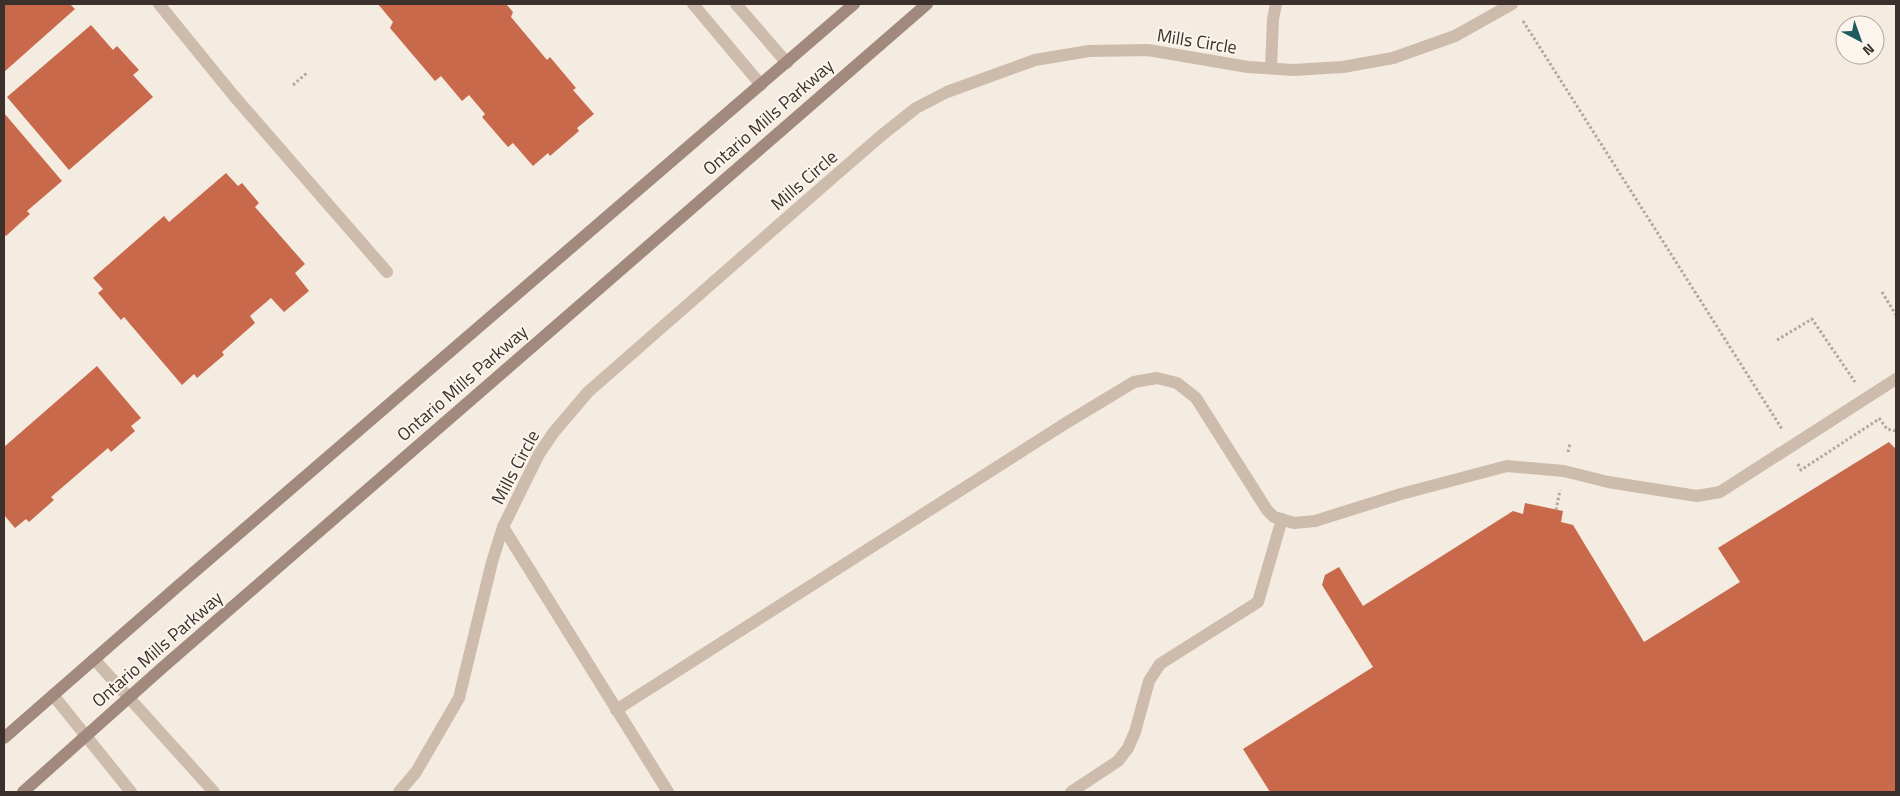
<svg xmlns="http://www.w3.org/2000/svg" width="1900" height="796" viewBox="0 0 1900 796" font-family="'Titillium Web',sans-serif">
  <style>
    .building { fill: #c8694b }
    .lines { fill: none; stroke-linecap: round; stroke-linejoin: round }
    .path { stroke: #b9a596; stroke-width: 3; stroke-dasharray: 2.5 2.5; stroke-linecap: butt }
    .service { stroke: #cdbbac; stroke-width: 12 }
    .minor { stroke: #cdbbac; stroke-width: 12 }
    .secondary { stroke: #a18a7d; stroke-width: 12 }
    .labels { text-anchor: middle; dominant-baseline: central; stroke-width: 4; stroke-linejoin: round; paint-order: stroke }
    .street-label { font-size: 18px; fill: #3b302b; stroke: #fbf5ee }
  </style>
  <rect width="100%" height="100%" fill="#f4ebe1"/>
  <!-- building -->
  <path class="building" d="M 4,4 L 70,4 L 75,9 L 4,72 Z
    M 378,4 L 506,4 L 513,12 L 511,17 L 547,60 L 550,57 L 576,88 L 573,90 L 594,114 L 577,128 L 579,131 L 550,156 L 548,153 L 533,166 L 513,143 L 508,147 L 482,117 L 485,114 L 469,95 L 462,101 L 441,76 L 435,81 L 390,28 L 393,22 Z
    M 91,25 L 113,50 L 117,46 L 139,70 L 133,75 L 153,97 L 69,170 L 7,97 Z
    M 4,113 L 62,181 L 27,211 L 30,214 L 6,236 L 4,234 Z
    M 226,173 L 238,186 L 242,183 L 259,203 L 255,207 L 305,264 L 295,273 L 309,291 L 284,312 L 271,298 L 250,316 L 255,323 L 222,352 L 224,355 L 197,378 L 194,374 L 182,385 L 124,317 L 121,320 L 98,293 L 103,289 L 93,278 L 164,216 L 169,222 Z
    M 97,366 L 141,418 L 131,426 L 135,431 L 111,452 L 108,448 L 51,497 L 54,500 L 29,522 L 26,519 L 15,528 L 4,515 L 4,447 Z
    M 1889,442 L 1896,449 L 1896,792 L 1270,792 L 1243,749 L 1373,667 L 1322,585 L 1325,575 L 1339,567 L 1363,606 L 1513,511 L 1523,514 L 1525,503 L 1563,511 L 1561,522 L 1573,525 L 1644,642 L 1740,582 L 1718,548 Z"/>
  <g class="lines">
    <!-- path -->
    <path class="path" d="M 1523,21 L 1782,429
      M 293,85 L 308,72
      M 1882,292 L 1896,315
      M 1777,340 L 1812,319 L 1855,382
      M 1879,418 L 1887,429 L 1896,431
      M 1568,452 L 1570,443
      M 1798,464 L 1801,470 L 1879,419
      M 1556,510 L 1560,490"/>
    <!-- service -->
    <path class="service" d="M 159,4 L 234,96 L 387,272
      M 693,4 L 761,85
      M 736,4 L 787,63
      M 1271,68 L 1273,19 L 1276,4
      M 503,527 L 668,792
      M 616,710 L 1066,423 L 1134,382 L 1157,378 L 1177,383 L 1196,398 L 1267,510 L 1274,517 L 1294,523 L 1315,521 L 1401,494 L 1507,466 L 1564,471 L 1608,482 L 1697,496 L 1720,492 L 1896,379
      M 1071,792 L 1118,761 L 1128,748 L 1135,732 L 1149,681 L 1160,664 L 1258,602 L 1282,519"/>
    <!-- minor -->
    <path class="minor" d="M 94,659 L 214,792
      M 53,695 L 131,792
      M 399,792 L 416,772 L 459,698 L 492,562 L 503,527 L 539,454 L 554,432 L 588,392 L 822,187 L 882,135 L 916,108 L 947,92 L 1035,60 L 1089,51 L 1148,50 L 1248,67 L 1293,70 L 1343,67 L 1393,58 L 1455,36 L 1512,4"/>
    <!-- secondary -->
    <path class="secondary" d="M 4,738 L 178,586 L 854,4
      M 23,792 L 162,668 L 927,4"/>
  </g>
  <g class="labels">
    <!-- street labels -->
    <g class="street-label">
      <text transform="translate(1197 41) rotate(9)">Mills Circle</text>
      <text transform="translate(768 117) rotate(-41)">Ontario Mills Parkway</text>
      <text transform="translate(804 180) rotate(-41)">Mills Circle</text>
      <text transform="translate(462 383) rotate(-41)">Ontario Mills Parkway</text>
      <text transform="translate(515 467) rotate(-62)">Mills Circle</text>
      <text transform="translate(157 649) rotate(-41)">Ontario Mills Parkway</text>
    </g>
  </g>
  <!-- border -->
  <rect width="1900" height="796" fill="none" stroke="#3b302b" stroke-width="10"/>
  <!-- north arrow -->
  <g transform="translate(1860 40) rotate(139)"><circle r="24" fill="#fbf5ee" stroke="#aea6a0"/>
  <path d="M0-4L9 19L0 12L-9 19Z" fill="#1f5a5e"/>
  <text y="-8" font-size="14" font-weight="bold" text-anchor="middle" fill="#3b302b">N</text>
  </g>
</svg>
